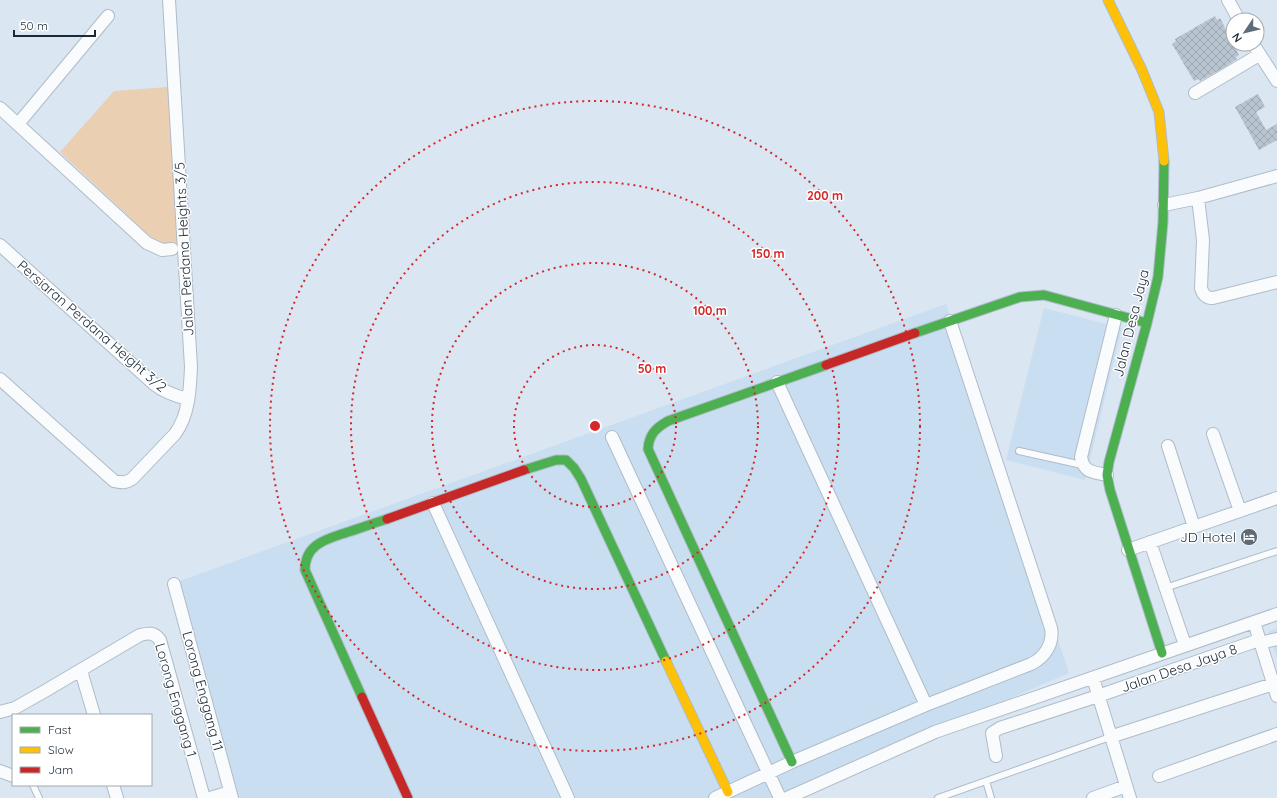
<svg xmlns="http://www.w3.org/2000/svg" width="1277" height="798" viewBox="0 0 1277 798" font-family="Quicksand,sans-serif">
  <style>
    .built { fill: #c9def1 }
    .green { fill: #ebcfb3 }
    .building { fill: url(#building-cross-hatch) }
    .lines { fill: none; stroke-linecap: round; stroke-linejoin: round }
    .lane-casing { stroke: #afbcc8; stroke-width: 8 }
    .street-casing { stroke: #afbcc8; stroke-width: 14 }
    .fast-casing { stroke: #afbcc8; stroke-width: 11 }
    .slow-casing { stroke: #afbcc8; stroke-width: 11 }
    .jam-casing { stroke: #afbcc8; stroke-width: 11 }
    .lane { stroke: #f9fbfd; stroke-width: 6 }
    .street { stroke: #f9fbfd; stroke-width: 12 }
    .fast { stroke: #4caf50; stroke-width: 9 }
    .slow { stroke: #ffc107; stroke-width: 9 }
    .jam { stroke: #c62828; stroke-width: 9 }
    .ring { fill: none; stroke: #d62828; stroke-width: 2; stroke-dasharray: 2 4 }
    .labels { text-anchor: middle; dominant-baseline: central; stroke-width: 3; stroke-linejoin: round; paint-order: stroke }
    .street-label { font-size: 14px; fill: #1b2a38; stroke: #fff }
    .poi-label { font-size: 14px; fill: #1b2a38; stroke: #fff; text-anchor: end }
    .centre { fill: #d62828; stroke: #fff; stroke-width: 2 }
    .ring-label { font-size: 12px; text-anchor: middle; font-weight: bold; fill: #d62828; stroke: #fff; stroke-width: 3; stroke-linejoin: round; paint-order: stroke }
  </style>
  <defs>
    <pattern id="building-cross-hatch" width="8" height="8" patternUnits="userSpaceOnUse"><rect width="8" height="8" fill="#b8c5d1"/><path d="M0 0l8 8M0 8l8-8" fill="none" stroke="#9ea9b4"/></pattern>
  </defs>
  <rect width="100%" height="100%" fill="#dae6f2"/>
  <!-- built -->
  <path class="built" d="M 946,304 L 1069,673 L 778,798 L 238,798 L 172,584 Z
    M 1044,308 L 1122,328 L 1085,480 L 1006,460 Z
    M 1277,628 L 1277,659 L 1268,632 Z"/>
  <!-- green -->
  <path class="green" d="M 168,87 L 179,244 L 167,245 L 152,238 L 60,152 L 114,91 Z"/>
  <!-- building -->
  <path class="building" d="M 1215,16 L 1217,20 L 1220,18 L 1239,55 L 1236,57 L 1237,59 L 1225,67 L 1200,81 L 1199,79 L 1194,81 L 1172,44 L 1176,41 L 1175,39 Z
    M 1258,94 L 1265,107 L 1256,112 L 1266,130 L 1277,124 L 1277,140 L 1259,150 L 1235,107 Z"/>
  <g class="lines">
    <defs>
      <path id="lane" d="M 1019,451 L 1082,465
        M 1165,588 L 1277,551
        M 986,781 L 991,798
        M 33,785 L 39,798
        M 938,798 L 1110,737"/>
      <path id="street" d="M 1228,0 L 1239,20
        M 1253,44 L 1277,81
        M 1195,93 L 1259,55
        M 0,108 L 147,243 L 162,250 L 172,249
        M 18,124 L 108,16
        M 1198,198 L 1203,240 L 1201,288 C 1203,295 1206,298 1213,298 L 1277,282
        M 1164,205 L 1198,198 L 1277,176
        M 0,245 L 154,384 C 164,392 175,396 188,399
        M 0,379 L 114,481 C 122,483 126,483 132,479 L 175,434 C 189,415 190,390 191,367 L 169,0
        M 777,382 L 926,705
        M 1213,434 L 1240,511
        M 612,437 L 780,798
        M 1168,446 L 1194,527
        M 1107,475 C 1093,472 1084,473 1081,457 L 1116,315
        M 433,503 L 568,798
        M 1150,542 L 1185,645
        M 1128,550 L 1277,498
        M 174,584 L 232,798
        M 1254,622 L 1277,696
        M 1260,643 L 1277,639
        M 81,671 L 94,715
        M 1093,678 L 1130,798
        M 0,712 L 15,708 L 45,691 L 140,635 C 149,633 154,632 160,640 L 204,798
        M 1110,737 L 1273,684
        M 996,756 L 992,733 L 1000,728 L 1098,696 L 1259,640
        M 0,771 L 13,776
        M 1159,776 L 1277,734
        M 113,785 L 117,798
        M 210,798 L 230,792
        M 715,798 L 792,762 L 926,705 L 1031,664 C 1044,658 1054,644 1051,628 L 950,321
        M 787,798 L 935,732 L 1277,614
        M 1093,798 L 1126,786"/>
      <path id="fast" d="M 915,333 L 1020,297 L 1044,295 L 1147,323
        M 524,470 L 556,460 L 566,460 L 574,468 L 581,479 L 666,661
        M 1162,653 L 1110,490 L 1107,475 L 1109,462 L 1147,323 L 1158,277 L 1163,222 L 1164,161
        M 362,697 L 305,570 C 305,543 328,539 348,532 C 361,528 374,523 387,519
        M 792,762 L 648,449 C 649,434 656,428 668,421 L 826,365"/>
      <path id="slow" d="M 1108,0 L 1142,70 L 1159,112 L 1164,161
        M 666,661 L 728,792"/>
      <path id="jam" d="M 826,365 L 915,333
        M 387,519 L 524,470
        M 362,697 L 408,798"/>
    </defs>
    <!-- lane casing -->
    <use href="#lane" class="lane-casing"/>
    <!-- street casing -->
    <use href="#street" class="street-casing"/>
    <!-- fast casing -->
    <use href="#fast" class="fast-casing"/>
    <!-- slow casing -->
    <use href="#slow" class="slow-casing"/>
    <!-- jam casing -->
    <use href="#jam" class="jam-casing"/>
    <!-- lane -->
    <use href="#lane" class="lane"/>
    <!-- street -->
    <use href="#street" class="street"/>
    <!-- fast -->
    <use href="#fast" class="fast"/>
    <!-- slow -->
    <use href="#slow" class="slow"/>
    <!-- jam -->
    <use href="#jam" class="jam"/>
  </g>
  <!-- distance rings -->
  <g class="ring">
    <circle cx="595" cy="426" r="81"/>
    <circle cx="595" cy="426" r="163"/>
    <circle cx="595" cy="426" r="244"/>
    <circle cx="595" cy="426" r="325"/>
  </g>
  <!-- icons -->
  <defs>
    <symbol id="hotel-disc" viewBox="-11 -11 22 22"><circle r="9.5" fill="#5e6c79" stroke="#fff"/><path d="M-6-4.5h1.5V1H6V5H4.5V3h-9V5H-6ZM-4 0a1.8 1.8 0 1 1 3.6 0ZM.5 0V-2.5h3Q6-2.5 6 0Z" fill="#fff"/></symbol>
  </defs>
  <g fill-rule="evenodd">
    <use href="#hotel-disc" x="1239" y="527" width="20" height="20"/>
  </g>
  <g class="labels">
    <!-- street labels -->
    <g class="street-label">
      <text transform="translate(184 249) rotate(-93)">Jalan Perdana Heights 3/5</text>
      <text transform="translate(1131 323) rotate(-76)">Jalan Desa Jaya</text>
      <text transform="translate(92 326) rotate(41)">Persiaran Perdana Height 3/2</text>
      <text transform="translate(1179 668) rotate(-19)">Jalan Desa Jaya 8</text>
      <text transform="translate(203 691) rotate(75)">Lorong Enggang 11</text>
      <text transform="translate(176 700) rotate(74)">Lorong Enggang 1</text>
    </g>
    <!-- poi labels -->
    <g class="poi-label">
      <text x="1236" y="537">JD Hotel</text>
    </g>
  </g>
  <circle cx="595" cy="426" r="6" class="centre"/>
  <g class="ring-label">
    <text x="825" y="200">200 m</text>
    <text x="768" y="258">150 m</text>
    <text x="710" y="315">100 m</text>
    <text x="652" y="373">50 m</text>
  </g>
  <!-- legend -->
  <rect x="12" y="714" width="140" height="72" fill="#ffffff" stroke="#a4aaaf"/>
  <rect x="20" y="727" width="20" height="6" fill="#4caf50" stroke="#a4aaaf"/>
  <text x="48" y="734" font-size="12" fill="#1b2a38">Fast</text>
  <rect x="20" y="747" width="20" height="6" fill="#ffc107" stroke="#a4aaaf"/>
  <text x="48" y="754" font-size="12" fill="#1b2a38">Slow</text>
  <rect x="20" y="767" width="20" height="6" fill="#c62828" stroke="#a4aaaf"/>
  <text x="48" y="774" font-size="12" fill="#1b2a38">Jam</text>
  <!-- north arrow -->
  <g transform="translate(1245 32) rotate(235)"><circle r="19" fill="#ffffff" stroke="#a4aaaf"/>
  <path d="M0-3L7 15L0 10L-7 15Z" fill="#5e6c79"/>
  <text y="-6" font-size="11" font-weight="bold" text-anchor="middle" fill="#1b2a38">N</text>
  </g>
  <!-- scale -->
  <path d="M14 30v6h81v-6" fill="none" stroke="#1b2a38" stroke-width="2"/>
  <text x="20" y="30" font-size="12" fill="#1b2a38" stroke="#ffffff" stroke-width="3" paint-order="stroke">50 m</text>
</svg>
